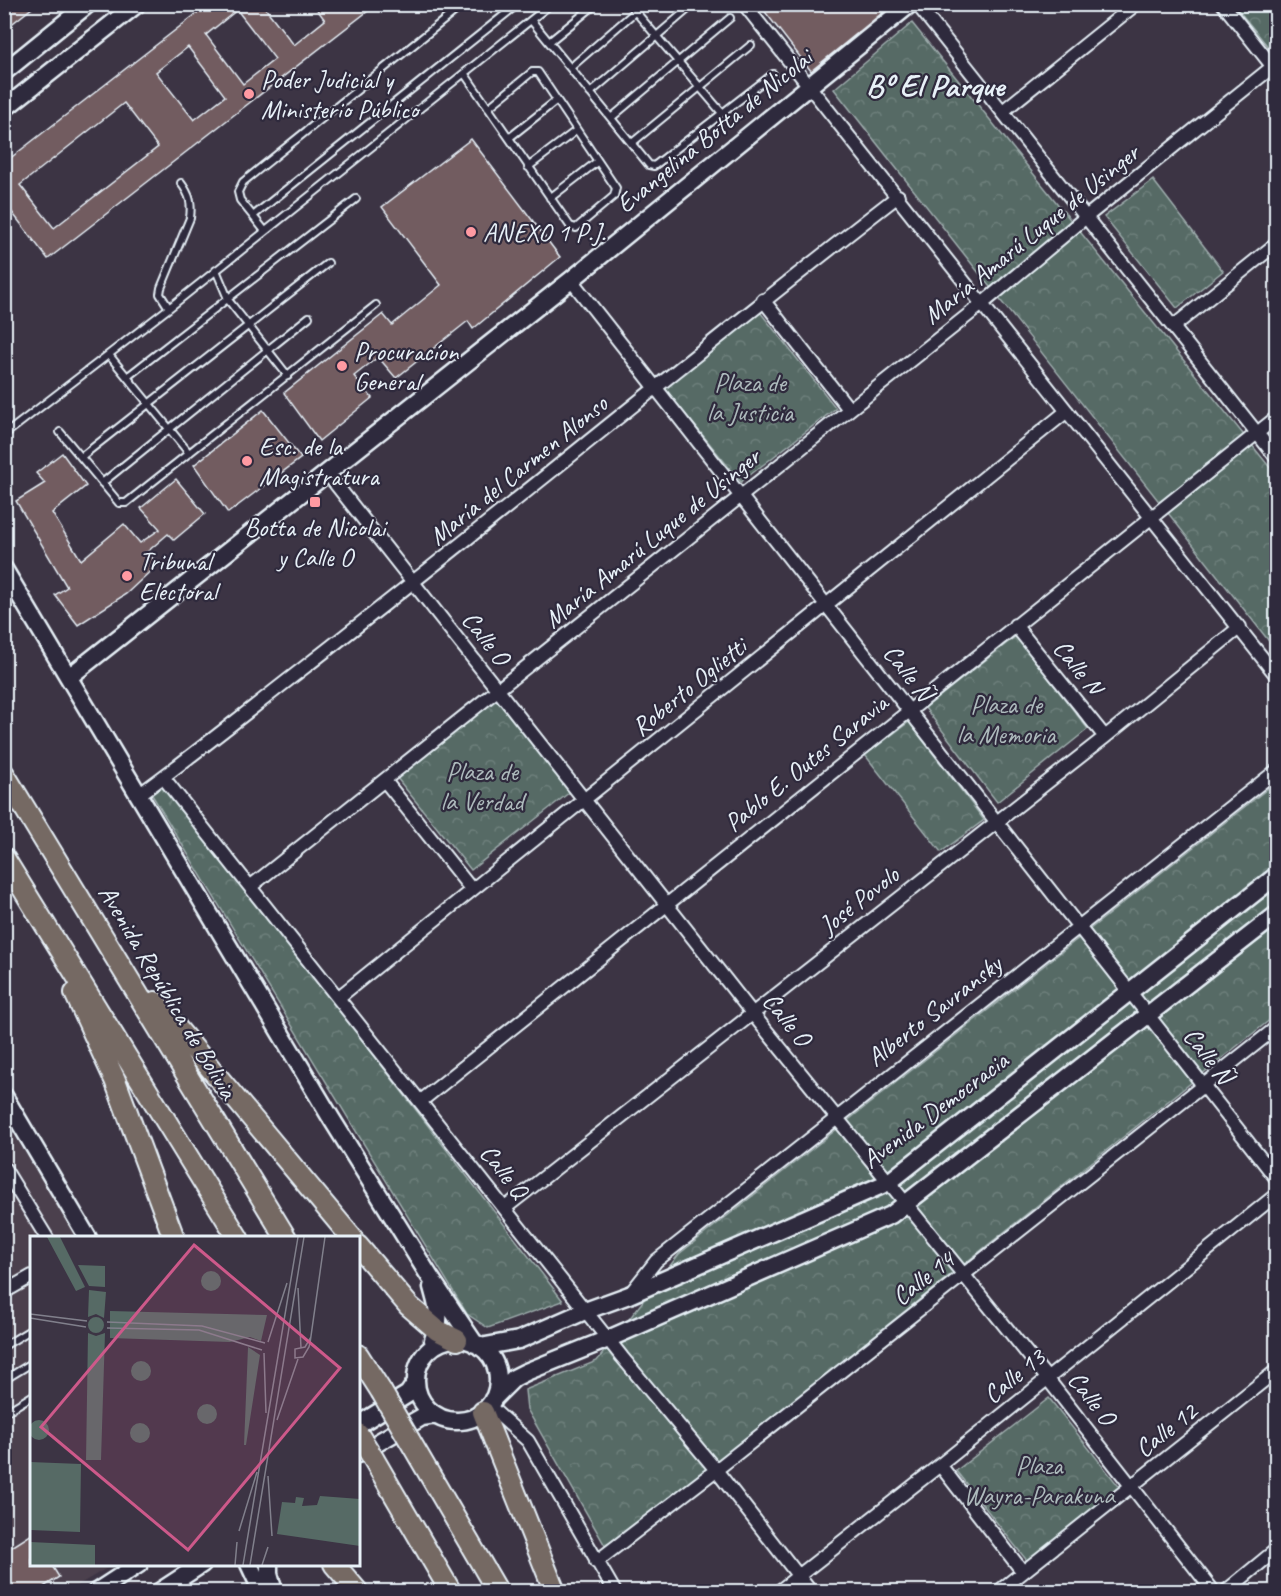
<svg xmlns="http://www.w3.org/2000/svg" width="1281" height="1596" viewBox="0 0 1281 1596" font-family="Caveat,sans-serif">
  <style>
    .built { fill: #4c404d }
    .park { fill: url(#park-crowns); stroke: #9faeae; stroke-width: 1.5 }
    .building { fill: #725c61; stroke: #e8f1f8; stroke-width: 1.5; fill-rule: evenodd }
    .lines { fill: none; stroke-linecap: round; stroke-linejoin: round }
    .lane-casing { stroke: #e8f1f8; stroke-width: 10 }
    .street-casing { stroke: #e8f1f8; stroke-width: 16 }
    .secondary-casing { stroke: #e8f1f8; stroke-width: 21 }
    .primary-casing { stroke: #e8f1f8; stroke-width: 24 }
    .lane { stroke: #2f2a3d; stroke-width: 6 }
    .street { stroke: #2f2a3d; stroke-width: 12 }
    .secondary { stroke: #2f2a3d; stroke-width: 16 }
    .primary { stroke: #756964; stroke-width: 20 }
    .primary-bridge-casing { stroke: #e8f1f8; stroke-width: 24; stroke-linecap: butt }
    .primary-bridge { stroke: #756964; stroke-width: 20 }
    .poi-dot { fill: #ff9aa2; stroke: #2f2a3d; stroke-width: 2 }
    .labels { text-anchor: middle; dominant-baseline: central; stroke-width: 4.5; stroke-linejoin: round; paint-order: stroke }
    .poi-label { font-size: 26px; fill: #e8f1f8; stroke: #2f2a3d; text-anchor: start }
    .street-label { font-size: 26px; fill: #e8f1f8; stroke: #2f2a3d }
    .park-label { font-size: 26px; fill: #aebbbd; stroke: #2f2a3d }
    .district-label { font-size: 32px; font-weight: bold; fill: #e8f1f8; stroke: #2f2a3d }
    .inset-road { fill: none; stroke: #81808c; stroke-width: 1.5 }
    .view { fill: #cd598a; fill-opacity: 0.15; stroke: #cd598a; stroke-width: 3 }
    .inset-edge { fill: none; stroke: #e8f1f8; stroke-width: 3 }
  </style>
  <defs>
    <pattern id="park-crowns" width="20" height="18" patternUnits="userSpaceOnUse" patternTransform="scale(1.5)"><rect width="20" height="18" fill="#566a65"/><path d="M2 6a3 3 0 1 1 6 0M12 15a3 3 0 1 1 6 0" fill="none" stroke="#6e807c"/></pattern>
  </defs>
  <rect width="100%" height="100%" fill="#3c3444"/>
  <filter id="ink" filterUnits="userSpaceOnUse"><feTurbulence type="fractalNoise" baseFrequency=".0167" numOctaves="2"/><feDisplacementMap in="SourceGraphic" scale="12" xChannelSelector="R" yChannelSelector="G"/><feConvolveMatrix kernelMatrix="1 2 1 2 8 2 1 2 1" color-interpolation-filters="sRGB"/></filter>
  <g filter="url(#ink)">
    <!-- built -->
    <path class="built" d="M 4,1119 L 77,1237 L 32,1238 L 32,1564 L 112,1565 L 68,1591 L 5,1591 Z"/>
    <!-- park -->
    <path class="park" d="M 1234,5 L 1276,5 L 1276,52 L 1274,54 Z
      M 912,23 L 1276,475 L 1276,650 L 834,89 Z
      M 1153,180 L 1223,271 L 1177,308 L 1104,217 Z
      M 760,312 L 836,408 L 741,482 L 664,388 Z
      M 1016,636 L 1088,729 L 997,802 L 925,708 Z
      M 496,699 L 570,792 L 471,870 L 397,778 Z
      M 909,722 L 984,820 L 941,852 L 865,755 Z
      M 163,781 L 563,1301 L 488,1328 L 467,1314 L 149,790 Z
      M 1276,782 L 1276,1015 L 607,1549 L 527,1409 L 525,1390 L 597,1361 L 679,1254 Z
      M 1049,1398 L 1121,1489 L 1028,1562 L 956,1471 Z"/>
    <!-- building -->
    <path class="building" d="M 4,4 L 37,4 L 4,30 Z
      M 209,4 L 262,4 L 294,45 L 325,20 L 313,4 L 336,4 L 340,10 L 348,4 L 377,4 L 48,259 L 4,202 L 4,163 ZM 237,10 L 275,59 L 243,84 L 206,35 ZM 188,47 L 225,96 L 194,120 L 156,72 ZM 124,103 L 158,147 L 54,228 L 20,185 Z
      M 759,4 L 893,4 L 811,71 Z
      M 471,139 L 560,257 L 473,329 L 468,321 L 396,378 L 378,357 L 354,376 L 372,398 L 319,441 L 284,393 L 383,314 L 392,325 L 441,285 L 382,207 Z
      M 263,410 L 301,458 L 228,513 L 194,465 Z
      M 62,453 L 86,486 L 52,513 L 81,560 L 124,524 L 140,543 L 160,529 L 141,508 L 176,479 L 205,514 L 174,540 L 168,534 L 147,552 L 158,564 L 126,594 L 78,625 L 55,595 L 67,587 L 16,501 L 45,483 L 36,473 Z
      M 32,1534 L 32,1564 L 51,1564 L 59,1577 L 36,1592 L 4,1592 L 4,1552 Z"/>
    <g class="lines">
      <defs>
        <path id="lane" d="M 629,4 L 722,113
          M 531,20 L 649,165 L 654,166 L 773,74
          M 549,42 L 596,4
          M 570,68 L 644,4
          M 464,73 L 570,226 L 576,228 L 614,196 L 616,188 L 538,72 L 532,72 L 488,108
          M 590,93 L 694,4
          M 611,118 L 730,18
          M 509,138 L 557,100
          M 632,143 L 751,45
          M 528,167 L 577,130
          M 550,198 L 598,161
          M 253,216 L 518,4
          M 265,231 L 240,200 L 238,192 L 243,182 L 464,4
          M 216,270 L 229,301 L 288,376
          M 169,308 L 160,294 L 161,288 L 190,218 C 192,203 190,195 181,183
          M 109,355 L 189,453
          M 127,377 L 356,199
          M 60,432 L 119,503 L 126,503 L 376,305
          M 4,435 L 169,308 L 551,4
          M 81,457 L 328,263
          M 102,483 L 309,317
          M 4,1346 L 32,1329
          M 4,1380 L 32,1363
          M 4,1413 L 32,1396"/>
        <path id="street" d="M 744,4 L 1276,675
          M 917,4 L 1276,457
          M 1223,4 L 1273,67
          M 1003,111 L 1136,4
          M 571,280 L 1276,1178
          M 763,300 L 849,409
          M 1174,326 L 1276,244
          M 327,473 L 752,1013 L 1047,1378 L 1214,1592
          M 1015,625 L 1105,737
          M 163,777 L 622,1357 L 716,1470 L 811,1592
          M 385,781 L 472,890
          M 140,794 C 195,754 248,711 301,670 C 502,514 697,351 898,196
          M 250,887 L 982,304 L 1086,217 L 1276,64
          M 339,997 L 1067,411
          M 421,1101 L 1276,418
          M 4,1168 L 47,1238
          M 505,1208 L 1105,737 L 1240,627
          M 4,1292 L 32,1276
          M 630,1294 L 656,1261 L 1276,771
          M 489,1406 L 528,1441 L 615,1592
          M 940,1465 L 1023,1572
          M 596,1562 L 716,1470 L 1276,1028
          M 778,1592 L 940,1465 L 1276,1195
          M 998,1592 L 1276,1371
          M 1225,1592 L 1276,1550"/>
        <path id="secondary" d="M 4,72 L 88,4
          M 4,109 L 137,4
          M 4,569 L 331,1118 L 430,1277 L 475,1344
          M 69,677 L 571,280 L 910,4
          M 4,1096 L 88,1238
          M 432,1287 C 438,1309 442,1318 433,1340
          M416 1380a41 41 0 1 1 82 0a41 41 0 1 1-82 0Z
          M 480,1347 L 519,1340 L 585,1311 L 629,1295 L 889,1182 L 1276,876
          M 493,1399 L 514,1378 L 526,1372 L 608,1339 L 891,1215 L 1276,915
          M 358,1425 L 408,1394 L 416,1382
          M 358,1454 L 422,1417 L 435,1415
          M 249,1564 L 262,1592
          M 269,1564 L 269,1574 L 274,1592
          M 96,1592 L 139,1564
          M 159,1592 L 202,1564"/>
        <path id="primary" d="M 4,774 L 286,1238
          M 4,858 L 238,1238
          M 75,993 L 115,1080 L 174,1238
          M 155,1002 L 352,1238
          M 358,1246 L 409,1306 L 437,1330 L 457,1340
          M 358,1355 L 381,1391
          M 483,1412 L 555,1592
          M 410,1441 L 498,1592
          M 373,1458 L 451,1592
          M 334,1564 L 358,1592"/>
      </defs>
      <!-- lane casing -->
      <use href="#lane" class="lane-casing"/>
      <!-- street casing -->
      <use href="#street" class="street-casing"/>
      <!-- secondary casing -->
      <use href="#secondary" class="secondary-casing"/>
      <!-- primary casing -->
      <use href="#primary" class="primary-casing"/>
      <!-- lane -->
      <use href="#lane" class="lane"/>
      <!-- street -->
      <use href="#street" class="street"/>
      <!-- secondary -->
      <use href="#secondary" class="secondary"/>
      <!-- primary -->
      <use href="#primary" class="primary"/>
      <defs>
        <path id="primary-bridge" d="M 381,1391 L 410,1441
          M 358,1434 L 373,1458"/>
      </defs>
      <!-- primary-bridge casing -->
      <use href="#primary-bridge" class="primary-bridge-casing"/>
      <!-- primary-bridge -->
      <use href="#primary-bridge" class="primary-bridge"/>
    </g>
  </g>
  <!-- markers -->
  <g class="poi-dot">
    <circle cx="249" cy="94" r="6"/>
    <circle cx="471" cy="232" r="6"/>
    <circle cx="342" cy="366" r="6"/>
    <circle cx="247" cy="461" r="6"/>
    <rect x="309" y="496" width="12" height="12" rx="3"/>
    <circle cx="127" cy="576" r="6"/>
  </g>
  <g class="labels">
    <!-- poi labels -->
    <g class="poi-label">
      <text x="261" y="79">Poder Judicial y<tspan x="261" dy="30">Ministerio Público</tspan></text>
      <text x="483" y="232">ANEXO 1 P.J.</text>
      <text x="354" y="351">Procuracíon<tspan x="354" dy="30">General</tspan></text>
      <text x="259" y="446">Esc. de la<tspan x="259" dy="30">Magistratura</tspan></text>
      <text x="315" y="527" text-anchor="middle">Botta de Nicolai<tspan x="315" dy="30">y Calle O</tspan></text>
      <text x="139" y="561">Tribunal<tspan x="139" dy="30">Electoral</tspan></text>
    </g>
    <!-- street labels -->
    <g class="street-label">
      <text transform="translate(714 131) rotate(-39)">Evangelina Botta de Nicolai</text>
      <text transform="translate(1031 234) rotate(-39)">María Amarú Luque de Usinger</text>
      <text transform="translate(518 470) rotate(-39)">María del Carmen Alonso</text>
      <text transform="translate(652 538) rotate(-39)">María Amarú Luque de Usinger</text>
      <text transform="translate(486 638) rotate(52)">Calle O</text>
      <text transform="translate(1078 667) rotate(51)">Calle N</text>
      <text transform="translate(908 672) rotate(52)">Calle Ñ</text>
      <text transform="translate(689 687) rotate(-39)">Roberto Oglietti</text>
      <text transform="translate(806 763) rotate(-39)">Pablo E. Outes Saravia</text>
      <text transform="translate(859 900) rotate(-38)">José Povolo</text>
      <text transform="translate(168 992) rotate(59)">Avenida República de Bolivia</text>
      <text transform="translate(934 1011) rotate(-38)">Alberto Savransky</text>
      <text transform="translate(787 1019) rotate(51)">Calle O</text>
      <text transform="translate(1208 1055) rotate(52)">Calle Ñ</text>
      <text transform="translate(935 1110) rotate(-37)">Avenida Democracia</text>
      <text transform="translate(504 1171) rotate(52)">Calle Q</text>
      <text transform="translate(923 1278) rotate(-38)">Calle 14</text>
      <text transform="translate(1014 1376) rotate(-39)">Calle 13</text>
      <text transform="translate(1092 1398) rotate(52)">Calle O</text>
      <text transform="translate(1166 1430) rotate(-38)">Calle 12</text>
    </g>
    <!-- park labels -->
    <g class="park-label">
      <text x="750" y="382">Plaza de<tspan x="750" dy="30">la Justicia</tspan></text>
      <text x="1006" y="704">Plaza de<tspan x="1006" dy="30">la Memoria</tspan></text>
      <text x="482" y="771">Plaza de<tspan x="482" dy="30">la Verdad</tspan></text>
      <text x="1039" y="1465">Plaza<tspan x="1039" dy="30">Wayra-Parakuna</tspan></text>
    </g>
    <!-- district labels -->
    <g class="district-label">
      <text x="935" y="85">Bº El Parque</text>
    </g>
  </g>
  <!-- overview -->
  <g transform="translate(30 1236)">
    <rect width="330" height="330" fill="#3c3444"/>
    <path d="M 0,226 L 51,228 L 50,296 L 0,294 ZM 290,260 L 330,263 L 330,310 L 247,298 L 252,266 L 265,267 L 266,261 L 274,262 L 272,270 L 287,269 Z" fill="#566a65"/>
    <path d="M 17,1 L 30,1 L 55,51 L 46,55 ZM 48,29 L 75,30 L 75,51 L 59,50 ZM171 45a10 10 0 1 1 20 0a10 10 0 1 1-20 0ZM 59,54 L 76,56 L 74,82 L 66,78 L 58,81 ZM 80,75 L 237,79 L 231,105 L 220,101 L 200,106 L 80,102 ZM58 89a8 8 0 1 1 16 0a8 8 0 1 1-16 0ZM 58,97 L 66,100 L 75,97 L 71,224 L 56,224 ZM 218,111 L 230,119 L 216,209 L 214,209 ZM101 135a10 10 0 1 1 20 0a10 10 0 1 1-20 0ZM167 178a10 10 0 1 1 20 0a10 10 0 1 1-20 0ZM-1 194a10 10 0 1 1 20 0a10 10 0 1 1-20 0ZM100 197a10 10 0 1 1 20 0a10 10 0 1 1-20 0ZM 0,306 L 65,309 L 65,329 L 0,329 Z" fill="#566a65"/>
    <path class="inset-road" d="M 268,52 L 271,112M 0,78 L 57,85M 0,82 L 56,91M 77,86 L 172,90 L 235,107M 77,92 L 169,94 L 232,114M 281,101 L 275,111 L 265,113 L 265,122 L 273,121 L 279,111 L 280,107 L 295,1M 238,106 L 257,47M 234,117 L 236,177M 247,184 L 268,123M 238,240 L 242,300M 209,295 L 227,236M 205,329 L 207,306M 213,329 L 268,1M 220,329 L 274,1M 232,329 L 238,311"/>
    <path class="view" d="M 164,9 L 310,132 L 158,314 L 11,191 Z"/>
    <rect width="330" height="330" class="inset-edge"/>
  </g>
  <!-- margin -->
  <rect width="1281" height="1596" fill="none" stroke="#2f2a3d" stroke-width="24"/>
  <rect x="12" y="12" width="1257" height="1572" fill="none" stroke="#e8f1f8" stroke-width="2" filter="url(#ink)"/>
</svg>
